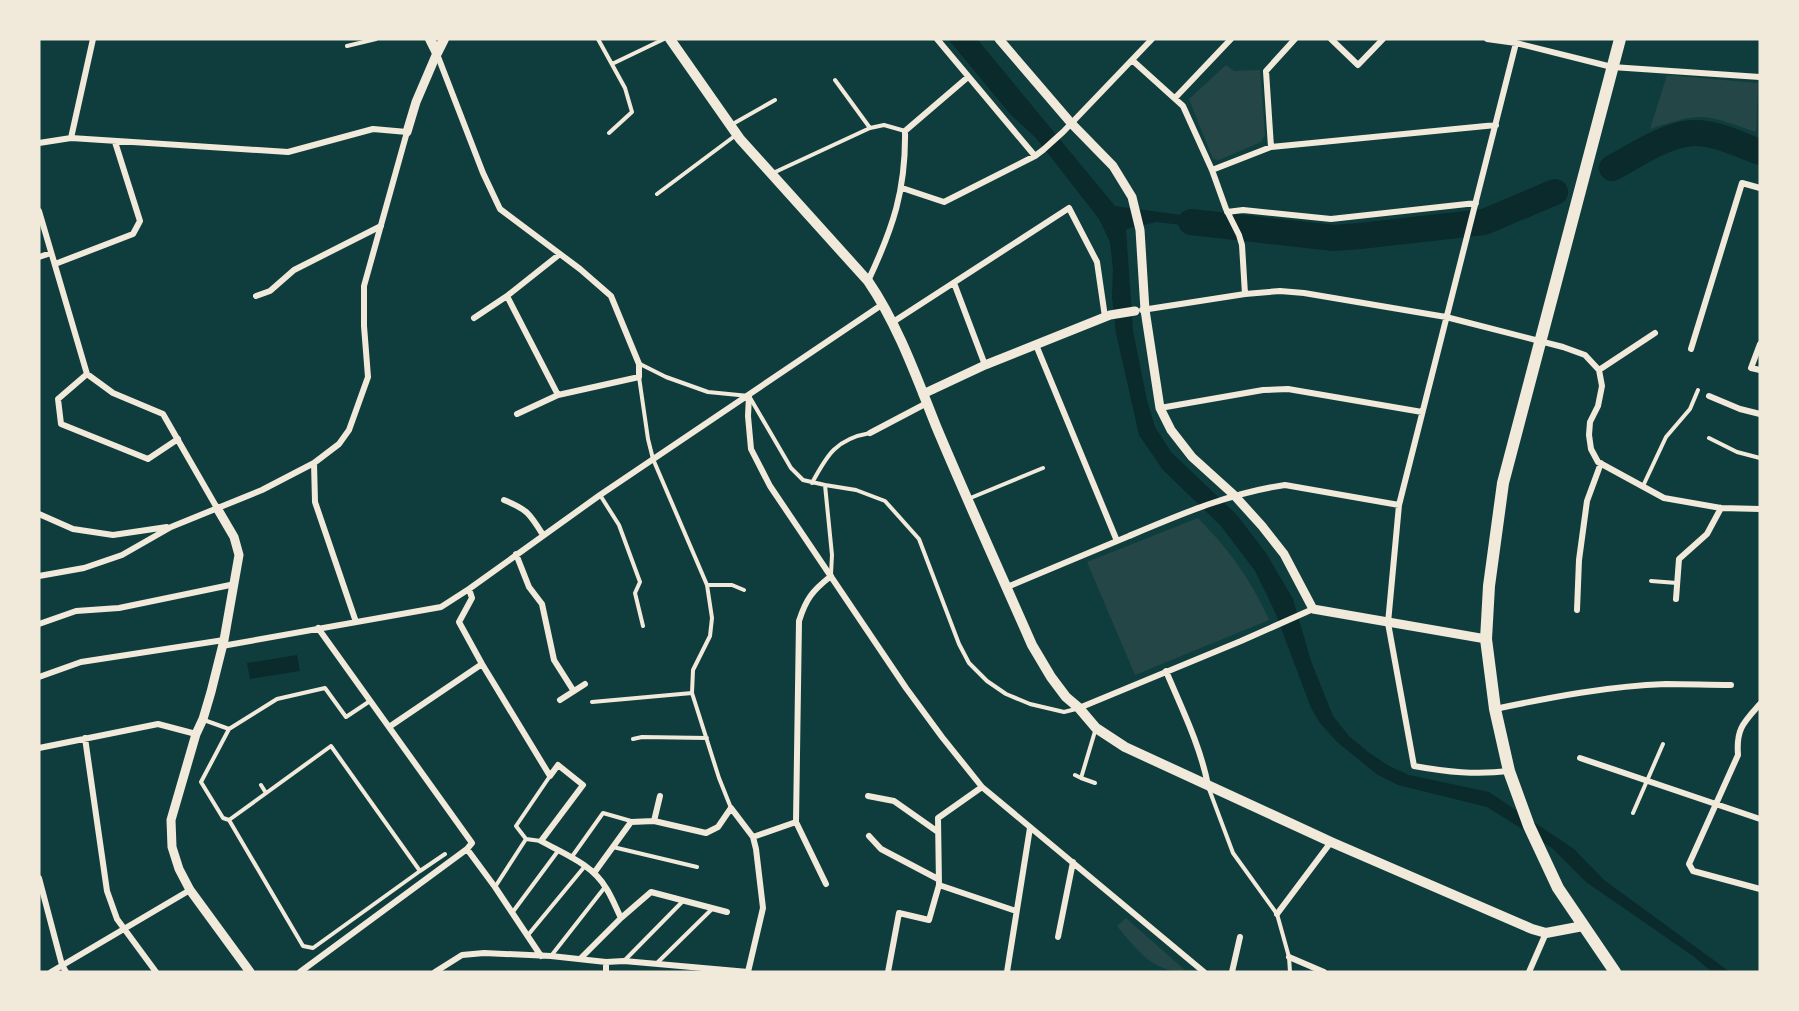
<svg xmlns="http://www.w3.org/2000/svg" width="1799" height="1011" viewBox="0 0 1799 1011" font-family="'Space Grotesk',sans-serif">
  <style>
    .green { fill: #244646 }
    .water { fill: #0a2a2b }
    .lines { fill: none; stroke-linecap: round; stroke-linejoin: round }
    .river { stroke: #0a2a2b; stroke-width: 26 }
    .service { stroke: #f1e9da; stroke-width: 4 }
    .minor { stroke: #f1e9da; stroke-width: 6 }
    .tertiary { stroke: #f1e9da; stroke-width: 9 }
    .secondary { stroke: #f1e9da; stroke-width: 10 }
    .trunk { stroke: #f1e9da; stroke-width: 12 }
  </style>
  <rect width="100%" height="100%" fill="#0f3d3e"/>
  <!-- green -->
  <path class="green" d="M 1226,65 L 1234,71 L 1260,70 L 1265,135 L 1261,142 L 1219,160 L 1213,159 L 1189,99 Z
    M 1667,75 L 1758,83 L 1756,132 C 1739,127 1719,117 1701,117 C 1684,117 1666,124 1650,129 Z
    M 1198,518 C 1230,551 1250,578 1269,620 L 1135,675 L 1087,562 Z
    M 1126,918 L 1187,972 C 1152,972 1138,951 1117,926 Z"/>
  <!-- water -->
  <path class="water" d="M 948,39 L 977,39 L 1115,206 L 1225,221 L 1229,231 L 1157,222 L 1126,229 L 1133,331 L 1147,400 L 1155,427 L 1171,452 L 1237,515 L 1266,553 L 1293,599 L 1311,661 L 1333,716 L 1349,736 L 1368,752 L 1389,766 L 1409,775 L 1489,792 L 1574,849 L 1604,880 L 1730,972 L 1712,972 L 1693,956 L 1586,882 L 1552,848 L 1487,807 L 1398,785 L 1378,775 L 1337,742 L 1320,723 L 1311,708 L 1275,612 L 1255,571 L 1221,526 L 1163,470 L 1139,435 L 1116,333 L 1112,297 L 1113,269 L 1110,242 L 1099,219 L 1036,138 L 1011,115 Z
    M 297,655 L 300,671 L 250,679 L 247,663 Z"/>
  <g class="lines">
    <!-- river -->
    <path class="river" d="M 1612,168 C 1635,156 1667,134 1693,133 C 1715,132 1740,145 1760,152
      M 1191,222 L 1334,238 L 1360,236 L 1484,222 L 1555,192"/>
    <!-- service -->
    <path class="service" d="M 598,39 L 625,88 L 632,112 L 609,133
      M 347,46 L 376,39
      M 612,64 L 664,39
      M 835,80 L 870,128
      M 731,125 L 775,100
      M 773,173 L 870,128 L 884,125 L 905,131
      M 657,194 L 736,135
      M 640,364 L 666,377 L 708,392 L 749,396 L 791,468 L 803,480 L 825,485 L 856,490 L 885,501 L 919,539 L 959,644 L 969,663 L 987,681 L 1006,694 L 1030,704 L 1064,712 L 1076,709
      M 639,377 L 648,439 L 653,459 L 707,585 L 712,618 L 710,636 L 693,670 L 692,693 L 719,778 L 731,808
      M 1709,438 L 1737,452 L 1760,458
      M 812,483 C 827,455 836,439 870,433
      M 825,485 L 832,555 L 831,574
      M 1643,486 L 1666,437 L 1690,409 L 1698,390
      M 600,495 L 619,525 L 640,582 L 635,593 L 643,626
      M 968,499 L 1043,468
      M 1651,581 L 1677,583
      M 707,585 L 732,585 L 744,590
      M 592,702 L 692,693
      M 204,720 L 229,729 L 277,699 L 325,688 L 346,717 L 370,701
      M 229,729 L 201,782 L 223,818 L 229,820 L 303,946 L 313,948 L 420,871 L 331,746 L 229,820
      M 633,739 L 642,737 L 707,738
      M 1075,775 L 1081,778
      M 1095,783 L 1081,778 L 1096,728
      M 261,785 L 266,793
      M 1209,789 L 1233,853 L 1277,914 L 1289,957 L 1290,972
      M 1633,813 L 1663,744
      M 541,841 L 526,839 L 516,826 L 550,776
      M 613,847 L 697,867
      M 571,858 L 603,813 L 631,821
      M 420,871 L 445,854
      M 495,887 L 526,839
      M 512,913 L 558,851
      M 528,935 L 585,866
      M 551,956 L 605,887
      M 624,961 L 684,900
      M 656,964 L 713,908"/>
    <!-- minor -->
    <path class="minor" d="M 937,39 L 1035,156
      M 1331,39 L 1358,65 L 1383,39
      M 1487,39 L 1516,43 L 1612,67 L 1760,77
      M 437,54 L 483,173 L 500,209 L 580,269 L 611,296 L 639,364 L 639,377 L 558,395 L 507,296 L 560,254
      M 1132,60 L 1183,106 L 1212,170 L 1226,209 L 1239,235 L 1242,245 L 1245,294
      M 1175,98 L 1231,39
      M 71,138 L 93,39
      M 39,143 L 71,138 L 288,152 L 373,129 L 407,132 L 364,286 L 364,326 L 368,377 L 349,430 L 339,444 L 314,463 L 262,490 L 171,527 L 122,555 L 84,568 L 39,576
      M 1271,147 L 1266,71 L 1295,39
      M 1212,170 L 1271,147 L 1496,125
      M 902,188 L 944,202 L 1035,156 L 1043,150 L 1063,132 L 1152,39
      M 39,211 L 87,374 L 113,393 L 163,414 L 217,508
      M 1227,212 L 1243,210 L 1331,219 L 1476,203
      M 39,257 L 51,253
      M 55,264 L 133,234 L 140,221 L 115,142
      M 868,281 C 893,228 906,190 905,131 L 968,77
      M 954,283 L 985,365
      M 256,296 L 270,291 L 294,270 L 381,226
      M 1142,310 L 1245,294 L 1280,291 L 1304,293 L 1446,317 L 1563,347 L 1585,355 L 1599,370 L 1602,386 L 1598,406 L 1590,422 L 1589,435 L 1591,449 L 1598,462 L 1664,498 L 1721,508 L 1760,509
      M 474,318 L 507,296
      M 893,322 L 1069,208 L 1097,262 L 1105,317
      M 1760,344 L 1751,368 L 1760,370
      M 1036,345 L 1117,541
      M 1691,349 L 1742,183 L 1760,188
      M 1599,370 L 1655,333
      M 87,374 L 58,399 L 61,424 L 148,459 L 178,439
      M 749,396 L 748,416 L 751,449 L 770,486 L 906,688 L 942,737 L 982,787 L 1204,972
      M 1709,396 L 1740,409 L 1760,414
      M 1160,408 L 1263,390 L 1288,389 L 1422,412
      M 517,414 L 558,395
      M 870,433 L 927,403
      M 314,463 L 315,502 L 356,622
      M 504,500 C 527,509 530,514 543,535
      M 39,514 L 73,529 L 113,535 L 167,527
      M 516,554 L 529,587 L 542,604 L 554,660 L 573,690
      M 1007,587 C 1048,570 1088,553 1129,536 C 1181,514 1230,493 1285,485 L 1399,505
      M 469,589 L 472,598 L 459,622 L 482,664 L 550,776 L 558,765 L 583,785 L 541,841 C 564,854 592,864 606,888 C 612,897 616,908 621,918
      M 1676,599 L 1679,559 L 1707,534 L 1721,508
      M 1577,610 L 1579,560 L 1587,501 L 1601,463
      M 39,624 L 76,611 L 119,608 L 235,584
      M 318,628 L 472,843 L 467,849
      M 222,646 L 441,607 L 469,589 L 600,495 L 883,304
      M 1166,671 C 1182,709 1200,745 1208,785
      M 39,677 L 81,662 L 224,640
      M 560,700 L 585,684
      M 1760,704 C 1743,723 1736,729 1738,755 L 1689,864 L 1693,871 L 1760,889
      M 1079,708 L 1241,641 L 1313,609
      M 1495,709 C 1552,697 1609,686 1666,684 C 1688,684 1710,685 1731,685
      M 389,727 L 482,664
      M 85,738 L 107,891 L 117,919 L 156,972
      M 39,748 L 158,724 L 196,734
      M 1580,758 L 1760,819
      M 1509,771 C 1476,775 1447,772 1414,766 L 1388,623 L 1399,505 L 1516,43
      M 660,796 L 654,821 L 706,833 L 718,827 L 731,808 L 753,837 L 756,849 L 763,908 L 748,972
      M 868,796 L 894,801 L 938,832
      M 796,822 L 799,621 C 806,599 812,591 831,576
      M 869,836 L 881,849 L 938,879
      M 753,837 L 796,822 L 826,884
      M 594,873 L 631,822 L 654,821
      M 39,878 L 62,965 L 66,972
      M 939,885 L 1016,911
      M 1277,914 L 1331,842
      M 1058,937 L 1073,862
      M 1289,957 L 1324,972
      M 580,959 L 621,918 L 651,892 L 727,912
      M 51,972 L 190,890
      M 300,972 L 467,849 L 495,887 L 541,956
      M 435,972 L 462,955 L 484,953 L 551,956 L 606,962 L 624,961 L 748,972
      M 606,972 L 606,962
      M 888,972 L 899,913 L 929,920 L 939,885 L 938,818 L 982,787
      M 1007,972 L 1030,828
      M 1232,972 L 1240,937
      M 1529,972 L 1546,933"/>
    <!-- tertiary -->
    <path class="tertiary" d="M 999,39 L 1071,123 L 1113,166 L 1132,197 L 1140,230 L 1145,310 L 1160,408 L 1171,430 L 1192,457 L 1234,495 L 1262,526 L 1284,554 L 1313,609 L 1486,639
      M 407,132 L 416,102 L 437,53
      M 923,394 L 985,365 L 1110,315 L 1135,311
      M 217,508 L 234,537 L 239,555 L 224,640 L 211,692 L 203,719 L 196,734 L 171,820 L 172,847 L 179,869 L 190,890 L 250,972"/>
    <!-- secondary -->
    <path class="secondary" d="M 430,39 L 437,53 L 444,39
      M 670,39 L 740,139 L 868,281 C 898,325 916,376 936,426 C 967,500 1000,572 1032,645 L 1051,677 L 1066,697 L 1079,708 L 1096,728 L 1125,747 L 1331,842 L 1532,929 L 1546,933 L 1583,926"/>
    <!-- trunk -->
    <path class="trunk" d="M 1615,972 L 1558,888 L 1529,826 L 1509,771 L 1495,709 L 1486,639 L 1489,586 L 1503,483 L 1620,39"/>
  </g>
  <!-- border -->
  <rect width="1799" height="1011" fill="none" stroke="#f1e9da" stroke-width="81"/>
</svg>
